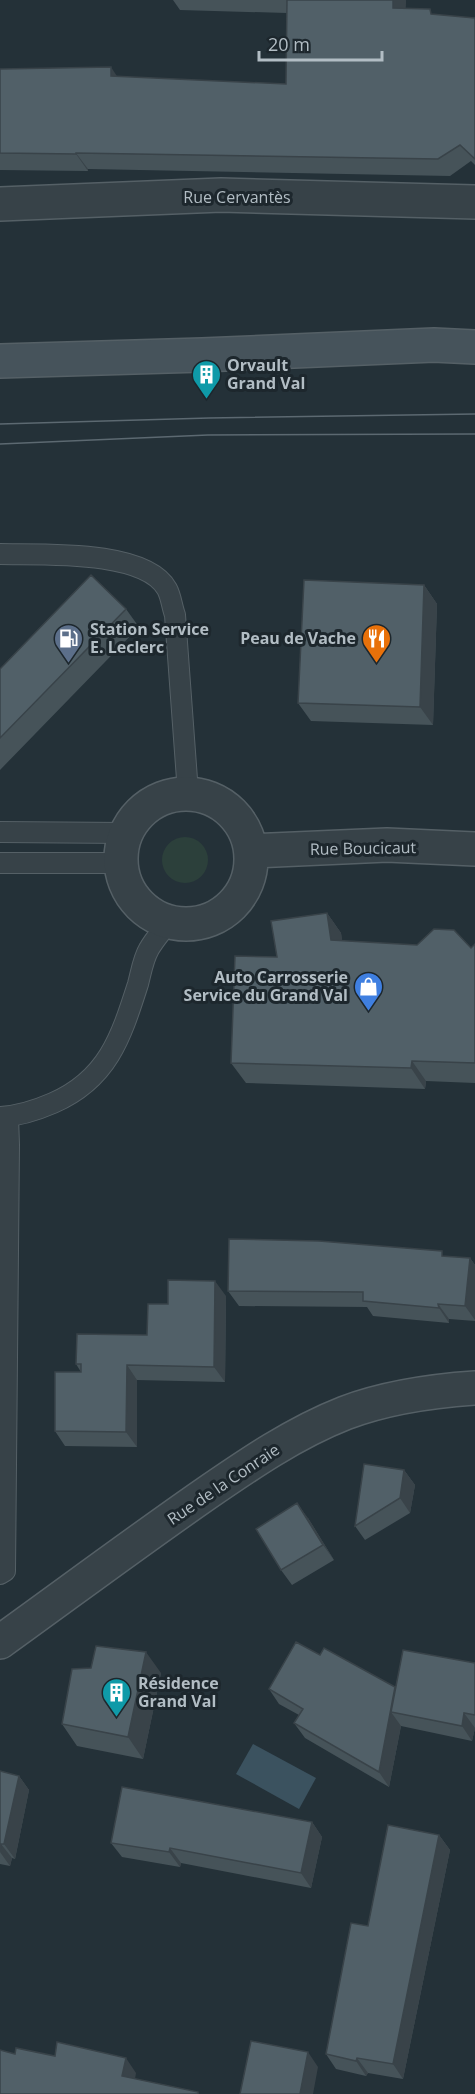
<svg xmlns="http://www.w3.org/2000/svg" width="475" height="2094" viewBox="0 0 475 2094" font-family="'Open Sans',sans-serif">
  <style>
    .green { fill: #2c403b }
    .water { fill: #3b525f }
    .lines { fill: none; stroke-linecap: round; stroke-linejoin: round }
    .service-casing { stroke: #556066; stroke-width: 22 }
    .minor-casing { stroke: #556066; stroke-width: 36 }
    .secondary-casing { stroke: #556066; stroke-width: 36 }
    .service { stroke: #374248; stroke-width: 20 }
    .minor { stroke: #374248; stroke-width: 33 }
    .secondary { stroke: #46535b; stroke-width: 33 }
    .tram { stroke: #5c6971; stroke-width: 1.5 }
    .wall { fill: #465359 }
    .shaded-wall { fill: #394349 }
    .building { fill: #516068; stroke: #394349; stroke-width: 1.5 }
    .labels { text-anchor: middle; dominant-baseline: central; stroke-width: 6; stroke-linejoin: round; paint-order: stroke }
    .street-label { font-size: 16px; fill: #b2bdc4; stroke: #1d272d }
    .poi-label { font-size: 16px; font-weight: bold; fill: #b2bdc4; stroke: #1d272d; text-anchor: start }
  </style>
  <rect width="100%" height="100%" fill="#243138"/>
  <!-- green -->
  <path class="green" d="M162 860a23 23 0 1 1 46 0a23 23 0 1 1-46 0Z"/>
  <!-- water -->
  <path class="water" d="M 253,1744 L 316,1778 L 299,1809 L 236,1774 Z"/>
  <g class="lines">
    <defs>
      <path id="service" d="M 0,554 C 39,555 145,549 167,589 C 171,596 172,607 175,615 L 188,793
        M 0,832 L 125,833
        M 0,863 L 120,863
        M 0,1117 C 18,1116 37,1110 53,1103 C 108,1079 121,1037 138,984 C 141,973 143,959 149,949 C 154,940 162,931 168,923
        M 0,1574 L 5,1571 L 9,1145 L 8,1117"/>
      <path id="minor" d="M 0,204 L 221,195 L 475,202
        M121 859a65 65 0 1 1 130 0a65 65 0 1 1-130 0Z
        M 251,851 L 387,845 L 475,849
        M 0,1642 C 68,1593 135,1543 204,1495 C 249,1464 294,1433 345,1413 C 387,1397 431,1391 475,1388"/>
      <path id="secondary" d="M 0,361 L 202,355 L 434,345 L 475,347"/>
    </defs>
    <!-- service casing -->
    <use href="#service" class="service-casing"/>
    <!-- minor casing -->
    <use href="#minor" class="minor-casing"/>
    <!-- secondary casing -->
    <use href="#secondary" class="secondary-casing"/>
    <!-- service -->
    <use href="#service" class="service"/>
    <!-- minor -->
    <use href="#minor" class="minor"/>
    <!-- secondary -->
    <use href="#secondary" class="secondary"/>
    <!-- tram -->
    <path class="tram" d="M 0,424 L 209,418 L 475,414
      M 0,444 L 208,435 L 475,434"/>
  </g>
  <!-- wall -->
  <path class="wall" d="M 173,0 L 406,0 L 405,8 L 434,15 L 475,18 L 475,165 L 471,161 L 450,176 L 88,169 L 88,171 L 0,170 L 0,69 L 117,77 L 286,84 L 287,13 L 180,10 Z
    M 424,585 L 437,604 L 433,725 L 311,721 L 298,703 Z
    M 126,609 L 139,627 L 0,770 L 0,669 Z
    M 327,913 L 341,933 L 342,941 L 471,948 L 475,944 L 475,1083 L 426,1081 L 425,1089 L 246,1083 L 231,1063 L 277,957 Z
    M 446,1256 L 470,1258 L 475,1265 L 475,1321 L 449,1319 L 449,1323 L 373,1316 L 367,1307 L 239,1306 L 228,1291 Z
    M 226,1296 L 225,1382 L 137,1380 L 137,1447 L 65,1446 L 55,1431 L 81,1372 L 76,1364 L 147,1335 L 168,1304 Z
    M 404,1470 L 415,1485 L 410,1513 L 365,1540 L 355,1526 Z
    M 308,1518 L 334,1560 L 292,1585 L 281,1570 Z
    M 320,1655 L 395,1687 L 475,1663 L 475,1728 L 472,1741 L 401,1726 L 389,1787 L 305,1738 L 294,1723 L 299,1715 L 279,1704 L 269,1689 Z
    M 161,1673 L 143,1759 L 77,1746 L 62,1724 Z
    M 0,1771 L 19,1776 L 29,1790 L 15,1859 L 12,1858 L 10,1866 L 0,1864 Z
    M 312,1822 L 322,1837 L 311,1888 L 181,1863 L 180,1867 L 122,1857 L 111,1843 Z
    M 439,1835 L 450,1850 L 403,2079 L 368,2073 L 366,2076 L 336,2069 L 326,2054 L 368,1926 Z"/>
  <!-- shaded-wall -->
  <path class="shaded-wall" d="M 393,0 L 406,0 L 405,25 L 393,8 Z
    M 111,67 L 122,84 L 111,76 Z
    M 76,153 L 88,169 L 88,171 L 76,154 Z
    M 424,585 L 437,604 L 433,725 L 420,707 Z
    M 327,913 L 341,933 L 345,960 L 331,940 Z
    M 412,1061 L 426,1081 L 425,1089 L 411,1068 Z
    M 470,1258 L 475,1265 L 475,1320 L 465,1306 Z
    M 215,1281 L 226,1296 L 225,1382 L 214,1367 Z
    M 438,1304 L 449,1319 L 449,1323 L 439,1308 Z
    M 127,1365 L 137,1380 L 137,1447 L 126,1432 Z
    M 404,1470 L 415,1485 L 410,1513 L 400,1498 Z
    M 297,1503 L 308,1518 L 334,1560 L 323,1545 Z
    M 146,1652 L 161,1673 L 143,1759 L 128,1737 Z
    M 395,1687 L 391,1712 L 401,1726 L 389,1787 L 379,1772 Z
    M 464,1713 L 475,1728 L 472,1741 L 462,1726 Z
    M 19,1776 L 29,1790 L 15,1859 L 4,1844 Z
    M 312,1822 L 322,1837 L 311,1888 L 301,1873 Z
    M 439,1835 L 450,1850 L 403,2079 L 393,2064 Z
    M 1,1844 L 12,1858 L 10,1866 L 0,1852 Z
    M 170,1848 L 181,1863 L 180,1867 L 169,1852 Z
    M 308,2052 L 318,2067 L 313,2094 L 300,2094 Z
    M 126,2058 L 136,2073 L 133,2091 L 122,2076 Z
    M 357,2058 L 368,2073 L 366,2076 L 356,2061 Z"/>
  <!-- building -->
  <path class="building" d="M 287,0 L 393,0 L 393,8 L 430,9 L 431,14 L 475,18 L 475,159 L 460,145 L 438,159 L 76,153 L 76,154 L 0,153 L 0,69 L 111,67 L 111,76 L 286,84 Z
    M 91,575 L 126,609 L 0,738 L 0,669 Z
    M 304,580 L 424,585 L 420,707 L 298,703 Z
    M 327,913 L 331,940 L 417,945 L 434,929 L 454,930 L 471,948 L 475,944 L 475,1063 L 412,1061 L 411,1068 L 231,1063 L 235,956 L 277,957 L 271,921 Z
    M 229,1239 L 319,1241 L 442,1251 L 442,1256 L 470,1258 L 465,1306 L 438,1304 L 439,1308 L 363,1301 L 363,1292 L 228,1291 Z
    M 168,1280 L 215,1281 L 214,1367 L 127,1365 L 126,1432 L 55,1431 L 55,1372 L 81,1372 L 81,1364 L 76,1364 L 77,1334 L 147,1335 L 148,1304 L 168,1304 Z
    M 364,1464 L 404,1470 L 400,1498 L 355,1526 Z
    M 297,1503 L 323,1545 L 281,1570 L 256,1529 Z
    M 296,1642 L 320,1655 L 324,1648 L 395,1687 L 379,1772 L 294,1723 L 303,1709 L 269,1689 Z
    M 96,1646 L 146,1652 L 128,1737 L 62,1724 L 72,1669 L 91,1668 Z
    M 403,1650 L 475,1663 L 475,1715 L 464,1713 L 462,1726 L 391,1712 Z
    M 0,1771 L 19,1776 L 4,1844 L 1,1844 L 0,1851 Z
    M 122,1787 L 312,1822 L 301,1873 L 170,1848 L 169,1852 L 111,1843 Z
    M 388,1825 L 439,1835 L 393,2064 L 357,2058 L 356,2061 L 326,2054 L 351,1923 L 368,1926 Z
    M 251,2041 L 308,2052 L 300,2094 L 240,2094 Z
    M 57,2042 L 126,2058 L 122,2076 L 198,2092 L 198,2094 L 0,2094 L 0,2050 L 15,2054 L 16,2048 L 55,2056 Z"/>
  <!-- icons -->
  <defs>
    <symbol id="building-pin" viewBox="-11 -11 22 30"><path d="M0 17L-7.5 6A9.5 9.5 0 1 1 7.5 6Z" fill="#0f9aa8" stroke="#1d272d"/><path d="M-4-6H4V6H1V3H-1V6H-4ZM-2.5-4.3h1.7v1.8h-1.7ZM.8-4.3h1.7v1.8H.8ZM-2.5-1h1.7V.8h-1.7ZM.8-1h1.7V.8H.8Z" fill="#fff"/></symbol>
    <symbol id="fuel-pin" viewBox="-11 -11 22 30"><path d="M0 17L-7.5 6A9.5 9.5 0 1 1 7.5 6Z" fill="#5c6f8a" stroke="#1d272d"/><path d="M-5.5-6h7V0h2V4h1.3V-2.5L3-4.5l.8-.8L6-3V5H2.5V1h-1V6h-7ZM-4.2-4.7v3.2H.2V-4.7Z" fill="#fff"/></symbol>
    <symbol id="restaurant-pin" viewBox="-11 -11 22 30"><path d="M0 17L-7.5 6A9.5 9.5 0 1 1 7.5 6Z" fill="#e8710a" stroke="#1d272d"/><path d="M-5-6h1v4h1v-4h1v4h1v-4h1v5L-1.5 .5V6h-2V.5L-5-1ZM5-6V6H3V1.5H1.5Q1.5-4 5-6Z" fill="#fff"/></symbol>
    <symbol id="shop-pin" viewBox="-11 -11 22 30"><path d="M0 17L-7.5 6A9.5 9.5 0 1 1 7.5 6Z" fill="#3f7fe0" stroke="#1d272d"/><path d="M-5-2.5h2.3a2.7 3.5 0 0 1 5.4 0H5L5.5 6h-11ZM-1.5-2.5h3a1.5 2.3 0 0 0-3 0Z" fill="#fff"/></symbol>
  </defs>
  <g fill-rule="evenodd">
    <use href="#building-pin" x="190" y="358" width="33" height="45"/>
    <use href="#fuel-pin" x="52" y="622" width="33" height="45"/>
    <use href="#restaurant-pin" x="360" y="622" width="33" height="45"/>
    <use href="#shop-pin" x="352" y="970" width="33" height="45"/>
    <use href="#building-pin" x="100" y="1676" width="33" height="45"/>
  </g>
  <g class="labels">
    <!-- street labels -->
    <g class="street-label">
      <text x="237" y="197">Rue Cervantès</text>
      <text transform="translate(363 848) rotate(-1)">Rue Boucicaut</text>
      <text transform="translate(223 1484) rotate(-34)">Rue de la Conraie</text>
    </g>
    <!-- poi labels -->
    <g class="poi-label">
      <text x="227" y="365">Orvault<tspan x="227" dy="18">Grand Val</tspan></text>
      <text x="90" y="629">Station Service<tspan x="90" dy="18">E. Leclerc</tspan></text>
      <text x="356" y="638" text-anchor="end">Peau de Vache</text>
      <text x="348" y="977" text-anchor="end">Auto Carrosserie<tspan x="348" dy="18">Service du Grand Val</tspan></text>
      <text x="138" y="1683">Résidence<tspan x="138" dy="18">Grand Val</tspan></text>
    </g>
  </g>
  <!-- scale -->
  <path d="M259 51v9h123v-9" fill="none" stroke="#b2bdc4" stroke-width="3"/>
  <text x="268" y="51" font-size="18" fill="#b2bdc4" stroke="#1d272d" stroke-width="4.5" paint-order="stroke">20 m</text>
</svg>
